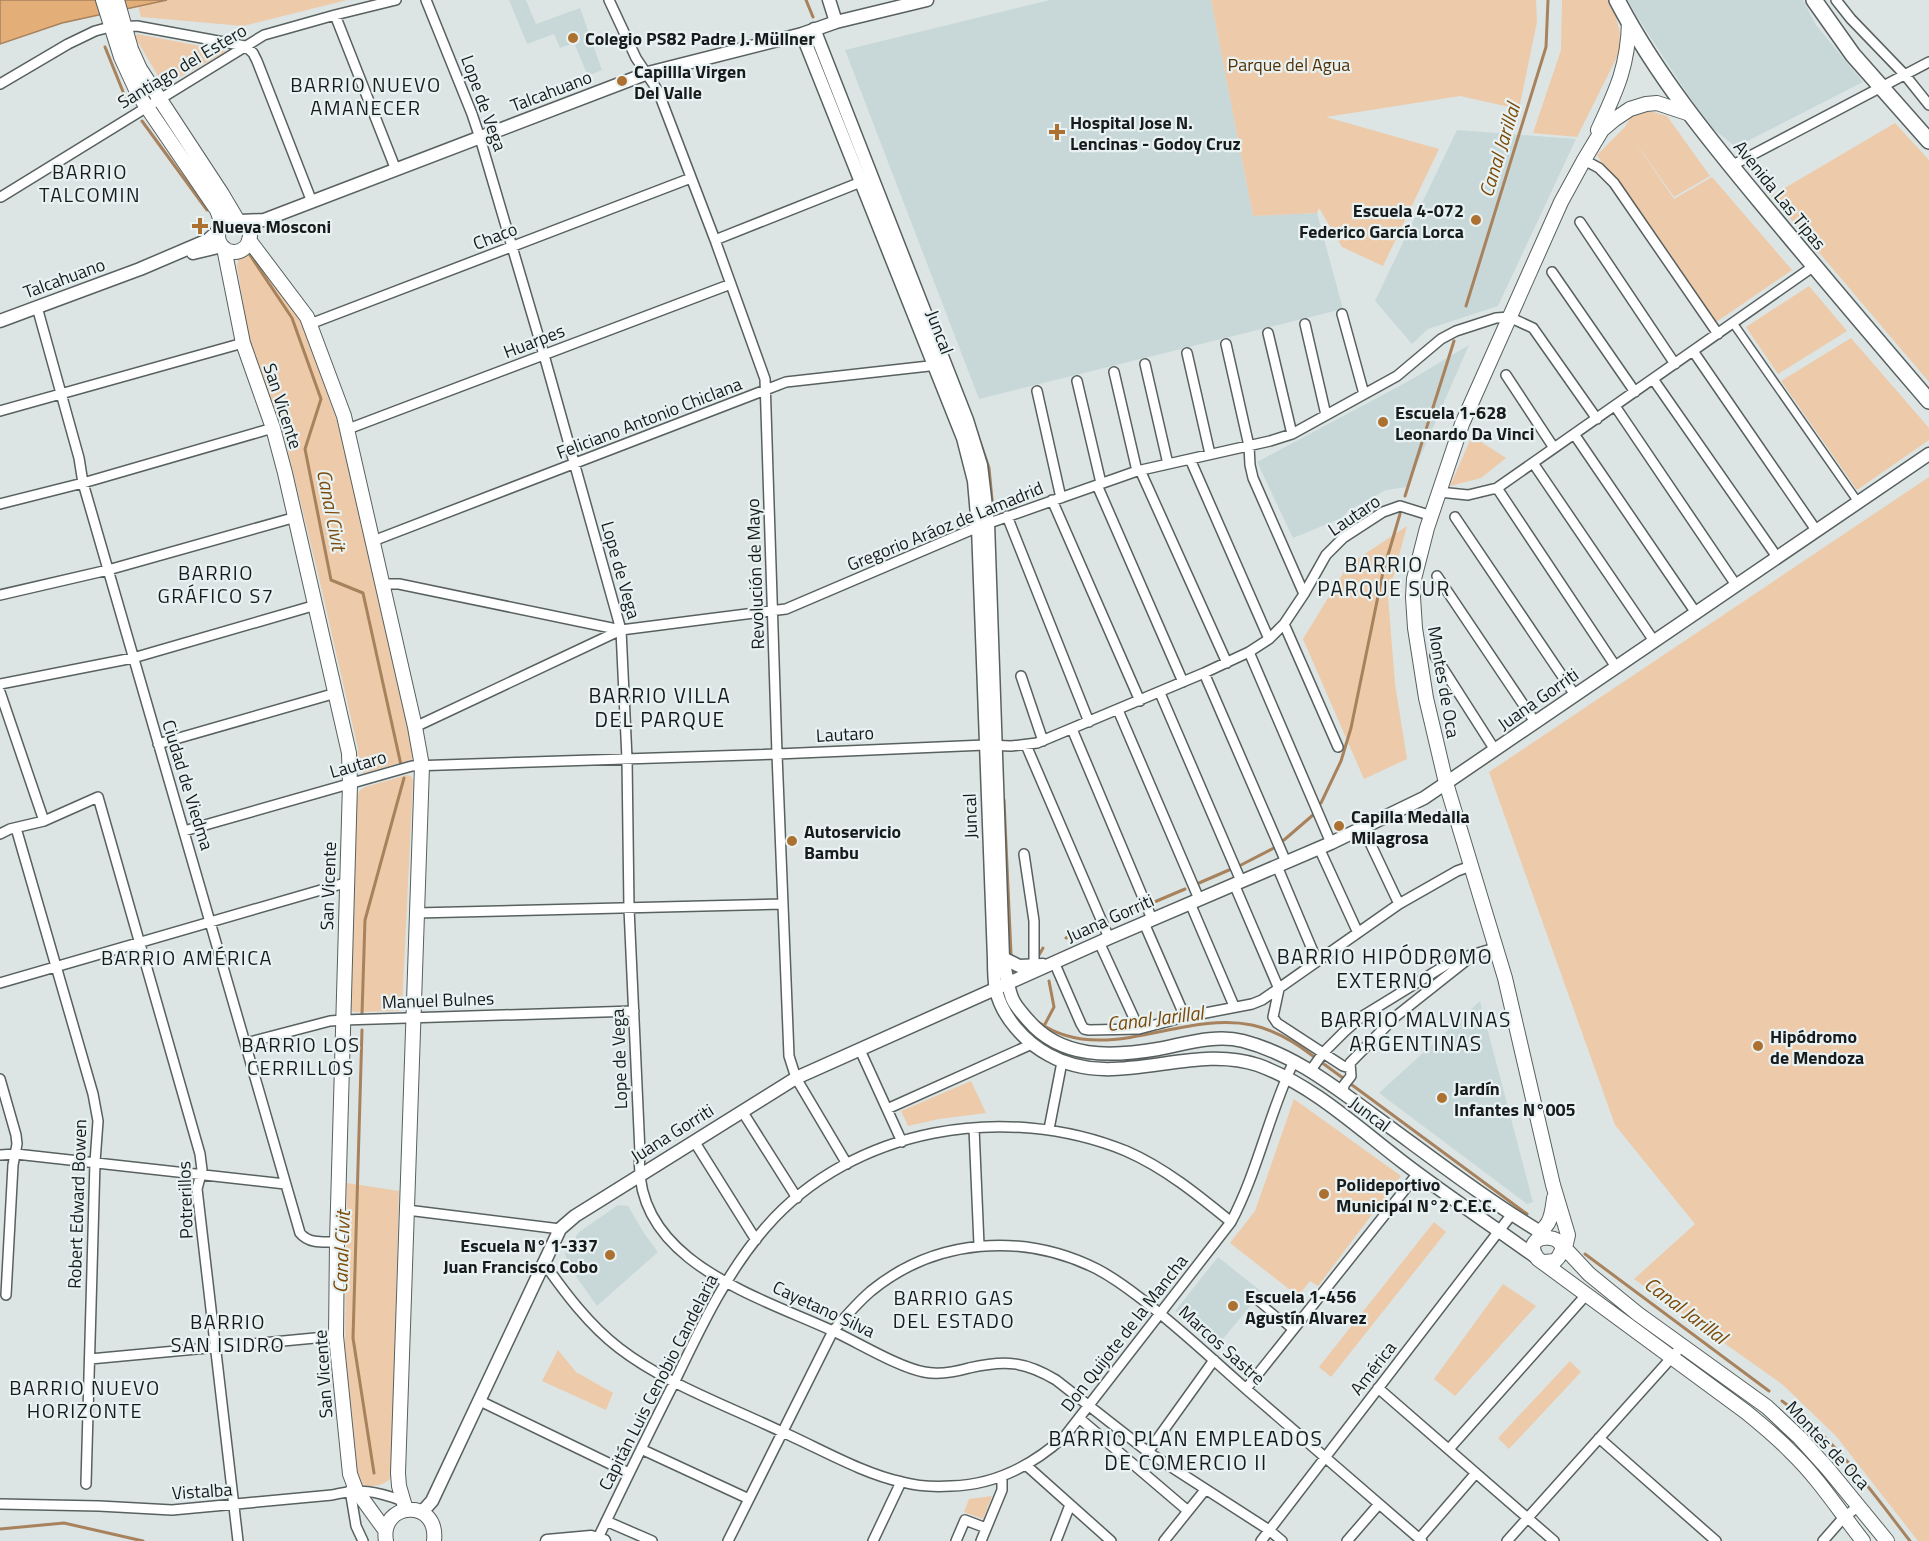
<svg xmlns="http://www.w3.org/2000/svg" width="1929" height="1541" viewBox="0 0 1929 1541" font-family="'Titillium Web',sans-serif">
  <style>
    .built { fill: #c8d8d8 }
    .green { fill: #edcaa9 }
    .water { fill: #e4ae79; stroke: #a7825d; stroke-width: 1.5 }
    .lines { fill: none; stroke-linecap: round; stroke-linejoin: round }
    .stream { stroke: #a7825d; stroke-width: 3 }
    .pedestrian-casing { stroke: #586060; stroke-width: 10 }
    .minor-casing { stroke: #586060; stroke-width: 12 }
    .tertiary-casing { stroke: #586060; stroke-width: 15 }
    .secondary-casing { stroke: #586060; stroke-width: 16 }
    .trunk-casing { stroke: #586060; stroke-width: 18 }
    .pedestrian { stroke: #fff; stroke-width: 7 }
    .minor { stroke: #fff; stroke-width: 9 }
    .tertiary { stroke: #fff; stroke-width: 12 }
    .secondary { stroke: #fff; stroke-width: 14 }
    .trunk { stroke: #fff; stroke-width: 15 }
    .poi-dot { fill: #ac7131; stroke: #e9f2f2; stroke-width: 2 }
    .labels { text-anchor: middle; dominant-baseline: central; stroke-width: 4.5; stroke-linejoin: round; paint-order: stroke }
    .poi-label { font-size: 18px; font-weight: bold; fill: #181b1b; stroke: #e9f2f2; text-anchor: start }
    .park-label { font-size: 18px; fill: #543105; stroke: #e9f2f2 }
    .street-label { font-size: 18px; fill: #181b1b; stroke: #e9f2f2 }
    .neighbourhood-label { font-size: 20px; letter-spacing: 1.5px; fill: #181b1b; stroke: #e9f2f2 }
    .water-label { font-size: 20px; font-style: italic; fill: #7c4a08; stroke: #e9f2f2 }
    .quarter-label { font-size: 21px; letter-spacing: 1.5px; fill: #181b1b; stroke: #e9f2f2 }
  </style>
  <rect width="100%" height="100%" fill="#dce5e4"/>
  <!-- built -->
  <path class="built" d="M 509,0 L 526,0 L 536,24 L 580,8 L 602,70 L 588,76 L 574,43 L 560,48 L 554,34 L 527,44 Z
    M 1050,0 L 1211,0 L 1253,216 L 1317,213 L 1343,309 L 979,399 L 845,50 Z
    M 1628,0 L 1803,0 L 1816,25 L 1863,82 L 1736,147 L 1707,124 L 1636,15 Z
    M 1457,130 L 1576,139 L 1498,306 L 1428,329 L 1412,344 L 1375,301 Z
    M 1469,345 L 1407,487 L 1386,490 L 1348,511 L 1342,518 L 1293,538 L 1257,462 L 1407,382 Z
    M 1480,1001 L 1533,1202 L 1527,1204 L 1379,1093 Z
    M 618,1205 L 628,1206 L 644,1233 L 658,1252 L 597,1306 L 568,1265 L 565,1253 L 579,1232 Z
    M 1218,1257 L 1262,1292 L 1218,1345 L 1175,1311 Z"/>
  <!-- green -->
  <path class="green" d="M 167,0 L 347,0 L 243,26 L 141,17 L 138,6 Z
    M 1211,0 L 1536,0 L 1537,22 L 1519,109 L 1460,96 L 1326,117 L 1439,149 L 1383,266 L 1342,247 L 1319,208 L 1317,213 L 1253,216 Z
    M 1562,0 L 1608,0 C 1618,20 1623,33 1618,55 L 1577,137 L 1533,133 L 1561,50 Z
    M 137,34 L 227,51 L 164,86 L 135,37 Z
    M 1650,111 L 1667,116 L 1710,176 L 1674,197 L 1630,135 L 1674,199 L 1712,177 L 1792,270 L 1712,325 L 1614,183 L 1597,155 L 1625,127 L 1631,117 Z
    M 1895,123 L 1929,160 L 1929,382 L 1771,196 Z
    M 247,254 L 253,256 L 301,321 L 341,432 L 413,753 L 412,759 L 408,761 L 363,773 L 357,768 L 358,749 L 318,574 L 286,443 L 250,346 L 237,266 L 239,258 Z
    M 1809,286 L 1847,331 L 1778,374 L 1746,327 Z
    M 1851,338 L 1929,428 L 1929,440 L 1857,490 L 1781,381 Z
    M 1472,436 L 1506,458 L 1481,478 L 1450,486 Z
    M 1929,477 L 1929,1541 L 1918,1541 L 1836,1436 L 1783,1385 L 1634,1279 L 1695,1224 L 1615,1125 L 1489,772 Z
    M 1407,526 L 1388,596 L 1395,684 L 1407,759 L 1364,779 L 1303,639 L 1348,565 Z
    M 407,775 L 411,776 L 413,781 L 402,1008 L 398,1011 L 354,1012 L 352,1011 L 351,1007 L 357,796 L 360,790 L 365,787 Z
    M 971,1081 L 986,1113 L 939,1119 L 908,1126 L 901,1111 Z
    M 1294,1099 L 1401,1176 L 1318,1286 L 1310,1281 L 1298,1296 L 1230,1243 L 1255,1211 Z
    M 347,1183 L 399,1191 L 391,1477 C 386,1486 370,1488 361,1484 L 358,1477 L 345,1347 Z
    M 1434,1222 L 1446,1232 L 1331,1377 L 1319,1367 Z
    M 1503,1284 L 1536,1306 L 1455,1396 L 1434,1379 Z
    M 558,1350 L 576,1372 L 613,1393 L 606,1410 L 542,1381 Z
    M 1570,1361 L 1581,1372 L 1509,1449 L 1498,1438 Z
    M 992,1496 L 983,1519 L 964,1512 L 969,1499 Z"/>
  <!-- water -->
  <path class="water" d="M 0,0 L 167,0 L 62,23 L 0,44 Z"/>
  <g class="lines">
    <!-- stream -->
    <path class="stream" d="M 806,0 L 813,17
      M 105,47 L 128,104
      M 142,121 L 207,210
      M 250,255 L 292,318 L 321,399 L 305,449 L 331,580 L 363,593 L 401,765
      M 1466,306 L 1546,47 L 1548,0
      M 976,430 L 989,468 L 993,510
      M 1405,496 L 1454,341
      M 1004,800 L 1011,954
      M 1321,803 L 1341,761 L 1351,728 L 1383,572 L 1400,514
      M 1284,840 L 1313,815
      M 1241,865 L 1274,848
      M 1199,883 L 1229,870
      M 1152,903 L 1185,889
      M 1111,920 L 1140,908
      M 1066,938 L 1099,925
      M 1039,955 L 1043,948
      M 362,1014 L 365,920 L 404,778
      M 1038,1022 C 1104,1068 1181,1010 1252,1025 C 1275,1030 1295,1042 1313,1056
      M 1044,1026 L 1054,1007 L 1049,981
      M 362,1030 L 353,1338 L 374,1473
      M 1321,1062 L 1343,1078
      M 1348,1082 L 1527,1214
      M 1585,1254 L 1769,1391
      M 1782,1401 C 1834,1437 1872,1492 1910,1541
      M 0,1529 L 64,1523 L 143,1541"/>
    <defs>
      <path id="pedestrian" d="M 1733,323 L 1858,502
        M 1259,1302 L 1293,1330"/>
      <path id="minor" d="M 426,0 L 472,114 L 480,138 L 544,355 L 621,630 L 627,759 L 629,908 L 640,1153 C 630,1260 757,1296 833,1331 C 859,1343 898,1367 924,1372 C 939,1375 955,1372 969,1368 C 1005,1360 1024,1361 1056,1380 L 1148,1452 L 1269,1530 L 1282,1541
        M 609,0 L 636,58 L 658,91 L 715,240 L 765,379 L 777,754 L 789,1056 L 796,1078 L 847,1164
        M 1836,0 L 1851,19 L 1905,75 L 1929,105
        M 335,15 L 396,170
        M 245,46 L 253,53 L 257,61 L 312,202
        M 0,84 L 68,44 L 95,31 L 110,27 L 137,26 L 245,46
        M 1584,160 L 1599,168 L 1614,183 L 1718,334
        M 1731,166 L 1929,62
        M 1,197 L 264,35 L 335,15 L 396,0
        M 1580,222 L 1675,364
        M 715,240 L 866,180
        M 1552,272 L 1635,392
        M 37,307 L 79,458 L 83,483 L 300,1233 C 309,1244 323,1242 337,1242
        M 1342,314 L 1364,394
        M 310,324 L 691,178
        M 1305,324 L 1326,415
        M 1268,333 L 1292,434
        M 1226,344 L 1249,446 L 1250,465 L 1253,478 L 1304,594
        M 1693,351 L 1816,530
        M 1187,353 L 1210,454
        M 1145,364 L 1168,464
        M 1114,372 L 1137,471
        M 1506,375 L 1554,448
        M 1653,379 L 1777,557
        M 1077,381 L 1101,483
        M 1037,391 L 1061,498
        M 1615,406 L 1736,585
        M 0,411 L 243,343
        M 348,429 L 731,284
        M 1574,434 L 1696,613
        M 1190,459 L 1269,639
        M 1533,463 L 1654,641
        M 1140,470 L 1227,663
        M 1097,485 L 1183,682
        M 1497,488 L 1616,667
        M 1439,492 L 1468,495 L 1497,488 L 1814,266
        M 1052,500 L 1140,701
        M 0,504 L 83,483 L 273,428
        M 1007,516 L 1089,722
        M 1455,517 L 1575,695
        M 373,541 L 786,382 L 938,365
        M 1437,576 L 1535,722
        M 383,584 L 399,584 L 621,630
        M 0,595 L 108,570 L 296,517
        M 1284,624 L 1338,747
        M 1249,652 L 1331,843
        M 1435,656 L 1495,750
        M 1204,673 L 1286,862
        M 1021,676 L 1043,741
        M 0,684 L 133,658 L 316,605
        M 0,692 L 44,821
        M 1160,693 L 1241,881
        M 1118,710 L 1199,899
        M 415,727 L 621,630 L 786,609 L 978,527 L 1137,471 L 1270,441 L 1292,434 L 1397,376 L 1441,339 L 1456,331 L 1496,318 L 1509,317 L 1533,328 L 1597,419
        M 1072,729 L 1152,919
        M 158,744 L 336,693
        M 1026,745 L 1109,938
        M 16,828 L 93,1094 L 98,1121 L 95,1162 L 86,1484
        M 1363,828 L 1399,904
        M 184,831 L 412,766 L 777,754 L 985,745 L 1011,746 L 1037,743 L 1204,673 L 1249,652 L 1269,639 L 1284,624 L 1304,594 L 1326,555 L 1343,538 L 1383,512 L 1400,506 L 1432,516
        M 0,834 L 10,829 L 44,821 L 98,797 L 200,1154 L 202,1170 L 197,1189 L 238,1541
        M 1319,848 L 1358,933
        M 1024,854 L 1034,921 L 1034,966
        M 1277,866 L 1317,961
        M 1234,884 L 1279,989 L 1273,1017 L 1277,1023 L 1343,1066 L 1350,1068
        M 1190,903 L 1234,1006
        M 416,913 L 783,904
        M 1144,923 L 1185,1017
        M 1099,942 L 1139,1029
        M 1054,962 L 1081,1024 L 1084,1029 L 1089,1030 L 1139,1029 L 1185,1017 L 1252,1004 L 1262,1000 L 1399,904 L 1457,871 L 1471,866
        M 0,983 L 345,883
        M 246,1043 L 330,1021 L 343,1020 L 634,1011
        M 860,1050 L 902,1142
        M 1311,1070 L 1323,1053 L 1345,1031 L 1361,1017 L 1454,960 L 1495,948
        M 0,1079 L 16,1135 L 17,1144 L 13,1165 L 6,1295
        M 1343,1093 L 1344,1085 L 1351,1076 L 1350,1063 L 1395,1017 L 1472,956
        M 887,1109 L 1032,1044
        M 742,1111 L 797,1198
        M 974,1128 L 979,1245
        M 1049,1129 L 1062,1062
        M 694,1141 L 756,1240
        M 0,1155 L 16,1154 L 285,1184
        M 407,1210 L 560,1229
        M 544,1263 C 565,1293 589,1325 619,1348 C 664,1383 728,1406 780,1431 C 817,1447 863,1474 902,1482 C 917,1486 935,1487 951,1486 C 996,1485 1033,1465 1065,1436 L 1231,1222 C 1258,1171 1269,1113 1294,1061
        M 90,1359 L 336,1336
        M 1378,1388 L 1554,1541
        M 1246,1389 L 1418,1173
        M 480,1401 L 629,1473
        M 1079,1418 L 1188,1511
        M 1599,1438 L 1716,1541
        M 641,1449 L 749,1499
        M 1449,1449 L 1586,1295
        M 1148,1452 L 1214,1360
        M 1027,1466 L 1111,1541
        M 350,1490 L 356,1526 L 363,1541
        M 0,1504 L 99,1506 L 172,1510 L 332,1495 C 360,1488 376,1491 403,1501
        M 606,1521 L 652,1541
        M 598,1538 C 623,1486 648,1434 674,1383 C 700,1329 726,1273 766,1227 C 853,1127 1006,1102 1126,1151 C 1165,1168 1198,1195 1231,1222
        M 1419,1539 L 1476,1473
        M 728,1541 L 833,1331 C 845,1317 857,1303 871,1291 C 936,1238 1023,1232 1097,1269 C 1112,1277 1126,1287 1139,1297 C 1179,1327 1215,1362 1253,1395 C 1309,1444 1366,1492 1422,1541
        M 873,1541 L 901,1482
        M 956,1541 L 965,1520 L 986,1528
        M 981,1541 L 1002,1490 L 1002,1477
        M 1056,1541 L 1070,1505
        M 1164,1541 L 1205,1490
        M 1261,1541 L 1512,1214
        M 1347,1541 L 1379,1504
        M 1507,1541 L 1682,1346
        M 1823,1541 L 1844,1517 L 1859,1506"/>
      <path id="tertiary" d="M 829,0 L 836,22
        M 814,29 L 967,420 L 981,465 L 988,523 L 1003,958 C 1006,971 1007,985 1012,998 C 1015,1006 1022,1013 1028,1020 C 1061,1059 1111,1057 1158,1049 C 1185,1044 1215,1034 1243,1041 C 1293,1054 1332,1085 1372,1114 C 1430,1156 1486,1200 1547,1236
        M 802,34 L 963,438 L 974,481 L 978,527 L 994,959 C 994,969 994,980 996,990 C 1002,1017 1025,1042 1049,1055 C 1115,1092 1190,1042 1258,1065 C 1313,1085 1358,1128 1404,1163 C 1447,1196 1493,1226 1537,1258
        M 240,221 L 264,220 L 648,73 L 802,34 L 836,22 L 927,0
        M 193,253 L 222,246
        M 0,321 L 140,269 L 208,240 L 219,230
        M 1003,958 L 1019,966 L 1043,965
        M 422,1512 L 432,1501 L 560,1229 L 575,1216 L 796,1078 L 1109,938 L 1331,843 L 1424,798 L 1929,454
        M 547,1541 L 591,1537 L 604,1541"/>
      <path id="secondary" d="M 103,0 L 121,57 L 138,94 L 217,210 L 220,218 L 220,228
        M 117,0 L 131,49 L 140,69 L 222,194 L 238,221
        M 1598,130 C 1616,91 1628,67 1629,22
        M218 236a16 16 0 1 1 32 0a16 16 0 1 1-32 0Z
        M 249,240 L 307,317 L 344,416 L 415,727 L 422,766 L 398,1473 L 399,1486 L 406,1510
        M 224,248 L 243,343 L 273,428 L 285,473 L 349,753 L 350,784 L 337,1242 L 336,1336 L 350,1474 L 356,1490 L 385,1530
        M 1538,1240 C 1540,1231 1543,1230 1548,1223 C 1552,1216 1553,1206 1554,1198
        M 1560,1243 L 1589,1274 L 1638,1314 L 1767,1407 L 1800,1438 L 1828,1469 L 1887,1541
        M 1560,1254 L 1565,1248 L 1568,1235 L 1553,1185 L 1505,978 L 1446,783 L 1426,698 L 1415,628 L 1413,597 L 1414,579 L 1427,528 L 1462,424 L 1561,202 L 1584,160 L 1602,130 L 1615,119 L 1630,109 L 1646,104 L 1657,103 L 1690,114
        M 1544,1262 L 1555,1261 C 1583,1233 1515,1228 1538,1259 L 1746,1412 C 1762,1425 1778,1438 1792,1453 C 1819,1479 1840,1512 1863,1541
        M 386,1541 C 379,1502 439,1497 434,1541"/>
      <path id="trunk" d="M 1617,0 C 1656,75 1711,142 1765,207 C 1819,272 1874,337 1929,401
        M 1814,0 L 1853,55 L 1929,141"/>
    </defs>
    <!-- pedestrian casing -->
    <use href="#pedestrian" class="pedestrian-casing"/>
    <!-- minor casing -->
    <use href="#minor" class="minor-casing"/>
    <!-- tertiary casing -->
    <use href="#tertiary" class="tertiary-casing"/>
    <!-- secondary casing -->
    <use href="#secondary" class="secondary-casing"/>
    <!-- trunk casing -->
    <use href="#trunk" class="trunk-casing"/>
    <!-- pedestrian -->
    <use href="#pedestrian" class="pedestrian"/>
    <!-- minor -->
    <use href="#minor" class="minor"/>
    <!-- tertiary -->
    <use href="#tertiary" class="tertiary"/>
    <!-- secondary -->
    <use href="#secondary" class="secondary"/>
    <!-- trunk -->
    <use href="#trunk" class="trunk"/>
  </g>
  <!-- markers -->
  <g class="poi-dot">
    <circle cx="573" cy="38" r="6"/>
    <circle cx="622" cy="81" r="6"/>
    <path d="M1054 123h6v6h6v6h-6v6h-6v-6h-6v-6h6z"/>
    <circle cx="1476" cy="220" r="6"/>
    <path d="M197 217h6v6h6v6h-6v6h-6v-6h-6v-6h6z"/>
    <circle cx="1383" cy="422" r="6"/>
    <circle cx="1339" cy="826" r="6"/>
    <circle cx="792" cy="841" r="6"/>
    <circle cx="1758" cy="1046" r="6"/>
    <circle cx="1442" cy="1098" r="6"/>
    <circle cx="1324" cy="1194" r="6"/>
    <circle cx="610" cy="1255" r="6"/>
    <circle cx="1233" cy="1306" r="6"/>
  </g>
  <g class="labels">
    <!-- poi labels -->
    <g class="poi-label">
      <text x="585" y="38">Colegio PS82 Padre J. Müllner</text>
      <text x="634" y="71">Capillla Virgen<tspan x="634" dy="21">Del Valle</tspan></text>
      <text x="1070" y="122">Hospital Jose N.<tspan x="1070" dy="21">Lencinas - Godoy Cruz</tspan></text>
      <text x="1464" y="210" text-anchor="end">Escuela 4-072<tspan x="1464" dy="21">Federico García Lorca</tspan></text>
      <text x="212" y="226">Nueva Mosconi</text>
      <text x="1395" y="412">Escuela 1-628<tspan x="1395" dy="21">Leonardo Da Vinci</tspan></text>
      <text x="1351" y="816">Capilla Medalla<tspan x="1351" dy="21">Milagrosa</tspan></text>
      <text x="804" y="831">Autoservicio<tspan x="804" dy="21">Bambu</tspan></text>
      <text x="1770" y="1036">Hipódromo<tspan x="1770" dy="21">de Mendoza</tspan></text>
      <text x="1454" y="1088">Jardín<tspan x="1454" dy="21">Infantes N°005</tspan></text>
      <text x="1336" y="1184">Polideportivo<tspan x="1336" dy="21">Municipal N°2 C.E.C.</tspan></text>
      <text x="598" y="1245" text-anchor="end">Escuela N° 1-337<tspan x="598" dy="21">Juan Francisco Cobo</tspan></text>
      <text x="1245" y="1296">Escuela 1-456<tspan x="1245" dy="21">Agustín Alvarez</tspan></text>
    </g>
    <!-- park labels -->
    <g class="park-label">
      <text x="1289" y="64">Parque del Agua</text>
    </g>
    <!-- street labels -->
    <g class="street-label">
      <text transform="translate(182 66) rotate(-31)">Santiago del Estero</text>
      <text transform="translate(551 91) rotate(-21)">Talcahuano</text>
      <text transform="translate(484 103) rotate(70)">Lope de Vega</text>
      <text transform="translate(1780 195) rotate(51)">Avenida Las Tipas</text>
      <text transform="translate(495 236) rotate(-21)">Chaco</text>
      <text transform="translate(64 278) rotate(-20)">Talcahuano</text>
      <text transform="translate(940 332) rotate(69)">Juncal</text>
      <text transform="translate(534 341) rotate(-21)">Huarpes</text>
      <text transform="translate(283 406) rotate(72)">San Vicente</text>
      <text transform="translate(649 418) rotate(-21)">Feliciano Antonio Chiclana</text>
      <text transform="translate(1354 515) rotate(-34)">Lautaro</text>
      <text transform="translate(945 526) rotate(-22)">Gregorio Aráoz de Lamadrid</text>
      <text transform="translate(621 570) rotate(74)">Lope de Vega</text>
      <text transform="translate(755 574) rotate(-92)">Revolución de Mayo</text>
      <text transform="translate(1444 682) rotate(80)">Montes de Oca</text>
      <text transform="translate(1538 699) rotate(-35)">Juana Gorriti</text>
      <text transform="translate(845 734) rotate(-3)">Lautaro</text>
      <text transform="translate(358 764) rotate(-16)">Lautaro</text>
      <text transform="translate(188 785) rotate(73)">Ciudad de Viedma</text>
      <text transform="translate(970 816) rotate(-92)">Juncal</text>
      <text transform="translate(328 886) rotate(-88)">San Vicente</text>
      <text transform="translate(1110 918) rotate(-24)">Juana Gorriti</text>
      <text transform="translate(438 1000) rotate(-2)">Manuel Bulnes</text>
      <text transform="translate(619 1059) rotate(-92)">Lope de Vega</text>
      <text transform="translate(1370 1114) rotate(37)">Juncal</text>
      <text transform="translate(672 1133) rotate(-32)">Juana Gorriti</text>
      <text transform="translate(185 1200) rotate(-92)">Potrerillos</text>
      <text transform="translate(77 1204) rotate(-88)">Robert Edward Bowen</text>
      <text transform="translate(824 1309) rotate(25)">Cayetano Silva</text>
      <text transform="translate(1124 1333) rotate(-52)">Don Quijote de la Mancha</text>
      <text transform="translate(1222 1345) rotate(42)">Marcos Sastre</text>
      <text transform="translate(1373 1368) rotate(-52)">América</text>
      <text transform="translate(323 1374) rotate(-94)">San Vicente</text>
      <text transform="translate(658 1382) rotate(-63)">Capitán Luis Cenobio Candelaria</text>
      <text transform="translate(1828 1445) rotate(47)">Montes de Oca</text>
      <text transform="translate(202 1491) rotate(-4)">Vistalba</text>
    </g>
    <!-- neighbourhood labels -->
    <g class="neighbourhood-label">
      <text x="366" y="84">BARRIO NUEVO<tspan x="366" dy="23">AMANECER</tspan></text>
      <text x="90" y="171">BARRIO<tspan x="90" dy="23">TALCOMIN</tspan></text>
      <text x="216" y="572">BARRIO<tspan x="216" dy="23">GRÁFICO S7</tspan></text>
      <text x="187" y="957">BARRIO AMÉRICA</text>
      <text x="301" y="1044">BARRIO LOS<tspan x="301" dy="23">CERRILLOS</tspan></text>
      <text x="954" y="1297">BARRIO GAS<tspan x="954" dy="23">DEL ESTADO</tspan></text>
      <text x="228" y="1321">BARRIO<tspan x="228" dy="23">SAN ISIDRO</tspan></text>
      <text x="85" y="1387">BARRIO NUEVO<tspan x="85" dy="23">HORIZONTE</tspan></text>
    </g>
    <!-- water labels -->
    <g class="water-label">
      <text transform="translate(1499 150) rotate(-73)">Canal Jarillal</text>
      <text transform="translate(332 510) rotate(79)">Canal Civit</text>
      <text transform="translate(1155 1018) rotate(-7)">Canal Jarillal</text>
      <text transform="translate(341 1252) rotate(-88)">Canal Civit</text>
      <text transform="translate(1686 1310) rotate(37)">Canal Jarillal</text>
    </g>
    <!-- quarter labels -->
    <g class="quarter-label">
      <text x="1384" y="564">BARRIO<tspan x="1384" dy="24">PARQUE SUR</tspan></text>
      <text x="660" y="695">BARRIO VILLA<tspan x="660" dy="24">DEL PARQUE</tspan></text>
      <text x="1385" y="956">BARRIO HIPÓDROMO<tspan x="1385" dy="24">EXTERNO</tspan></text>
      <text x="1416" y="1019">BARRIO MALVINAS<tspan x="1416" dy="24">ARGENTINAS</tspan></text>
      <text x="1186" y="1438">BARRIO PLAN EMPLEADOS<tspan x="1186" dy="24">DE COMERCIO II</tspan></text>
    </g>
  </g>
</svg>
